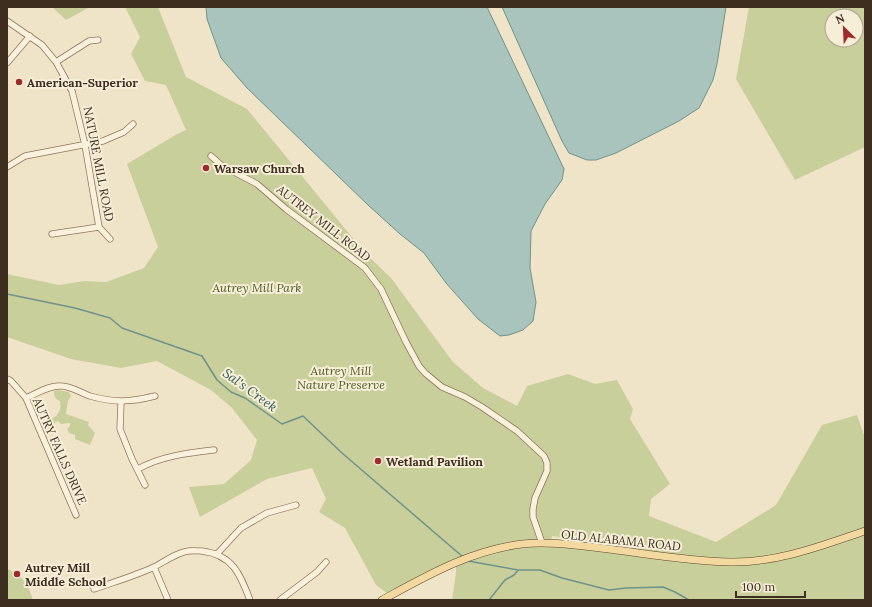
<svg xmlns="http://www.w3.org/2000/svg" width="872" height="607" viewBox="0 0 872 607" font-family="Lora,serif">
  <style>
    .green { fill: #c9cf9b; fill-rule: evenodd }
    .water { fill: #a9c4bc; stroke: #6f938a }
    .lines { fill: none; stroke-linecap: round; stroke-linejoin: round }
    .stream { stroke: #6f938a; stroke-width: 1.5 }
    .minor-casing { stroke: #8d765c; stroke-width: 7 }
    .major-casing { stroke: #5b4430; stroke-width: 8 }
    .minor { stroke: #faf1dc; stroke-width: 5.5 }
    .major { stroke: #f3d9a0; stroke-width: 7 }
    .poi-dot { fill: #9e2a2b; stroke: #f7eed8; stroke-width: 1.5 }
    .labels { text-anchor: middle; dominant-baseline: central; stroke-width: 4; stroke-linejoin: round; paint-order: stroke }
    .poi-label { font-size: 12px; font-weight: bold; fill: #3d2e20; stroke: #f7eed8; text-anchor: start }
    .street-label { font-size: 12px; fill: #3d2e20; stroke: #f7eed8 }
    .park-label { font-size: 12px; font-style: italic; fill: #4d5a26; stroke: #f7eed8 }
    .water-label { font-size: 13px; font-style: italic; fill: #2f5d5a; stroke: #f7eed8 }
  </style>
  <rect width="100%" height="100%" fill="#f0e4c8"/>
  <!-- green -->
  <path class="green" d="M 52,7 L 90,7 L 66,20 Z
    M 125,7 L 158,7 L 186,77 L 247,109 L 365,253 L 391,278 L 453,362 L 483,388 L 517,406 L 527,386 L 568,374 L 595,384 L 617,380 L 633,409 L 630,419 L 670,484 L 651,499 L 649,516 L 716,542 L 776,505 L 822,425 L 857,415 L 865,438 L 865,600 L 452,600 L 456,573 L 456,562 L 443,566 L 387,593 L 376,585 L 345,528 L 319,512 L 326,499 L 312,468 L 267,479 L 200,517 L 189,487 L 224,484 L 251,460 L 257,440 L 232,408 L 211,390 L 157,361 L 121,368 L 71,359 L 7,337 L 7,274 L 59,285 L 84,281 L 106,282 L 144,268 L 158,247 L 127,164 L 177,134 L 186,130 L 166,85 L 145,81 L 131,54 L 140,37 ZM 552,536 L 611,545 L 551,542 Z
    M 749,7 L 865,7 L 865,147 L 795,180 L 736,79 ZM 832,16 L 856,16 L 856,40 L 832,40 Z
    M 57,390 L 69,392 L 71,396 L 68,401 L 66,414 L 89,422 L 88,425 L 95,433 L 90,445 L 75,439 L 75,435 L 69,433 L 67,429 L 70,426 L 70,423 L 61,424 L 58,421 L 50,425 L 52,429 L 43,433 L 40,425 C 51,419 63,416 60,401 C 55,399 54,396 54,391 Z
    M 7,569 C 22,574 28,585 33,600 L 7,600 Z"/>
  <!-- water -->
  <path class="water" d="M 206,7 L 487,7 L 564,169 L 562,180 L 545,204 L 531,231 L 530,268 L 536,302 L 533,321 L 523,330 L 509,335 L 500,336 L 478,319 L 446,283 L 424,253 L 400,234 L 368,205 L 247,88 L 221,58 L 207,19 Z
    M 502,7 L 726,7 L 717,64 L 713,80 L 699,108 L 679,121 L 616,153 L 596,160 L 587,160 L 569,153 L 562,141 Z"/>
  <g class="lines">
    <!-- stream -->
    <path class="stream" d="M 7,294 L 75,308 L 110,318 L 122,328 L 202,356 L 217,380 L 231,392 L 245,398 L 282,424 L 303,416 L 342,453 L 463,557
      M 468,561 L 518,570 L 540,570 L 562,578 L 609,590 L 626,588 L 663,587 L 675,592 L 689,600
      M 489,600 L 505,580 L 514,575 L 518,570"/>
    <defs>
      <path id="minor" d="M 7,21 L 42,45 L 56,62 L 72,91 L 85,145 L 99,227 L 110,239
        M 56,62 L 89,41 L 98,40
        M 7,63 L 30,36
        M 211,156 L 221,165 L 257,184 L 286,209 L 365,268 L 381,289 L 406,342 L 419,366 L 425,373 L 442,387 L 465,397 L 482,407 L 517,431 L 544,456 L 547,463 L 547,471 L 535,498 L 533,509 L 533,517 L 542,543
        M 7,167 L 25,156 L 103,141 L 124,132 L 133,124
        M 52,234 L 99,227
        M 7,379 L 11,381 L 26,398 L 76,515
        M 26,398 C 36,394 49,385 61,386 C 71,386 81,393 90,396 C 114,403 131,402 155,396
        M 121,402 L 120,429 L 132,459 L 145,485
        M 138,469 C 161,456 188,453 214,450
        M 217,554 L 241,528 L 267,513 L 296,505
        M 154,567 L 168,600
        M 94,589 C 114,582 135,576 154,567 C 164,562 173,555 184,552 C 190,550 196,551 202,551 C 233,555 240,574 250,600
        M 280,600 L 317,572 L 326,562"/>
      <path id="major" d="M 382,600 C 428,575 469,551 522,544 C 548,541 575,545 600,548 C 643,553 687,561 730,562 C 777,563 821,546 865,531"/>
    </defs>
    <!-- minor casing -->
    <use href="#minor" class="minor-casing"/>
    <!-- major casing -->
    <use href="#major" class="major-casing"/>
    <!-- minor -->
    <use href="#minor" class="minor"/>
    <!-- major -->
    <use href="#major" class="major"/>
  </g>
  <!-- markers -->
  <g class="poi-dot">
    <circle cx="19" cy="82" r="4"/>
    <circle cx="206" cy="168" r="4"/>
    <circle cx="378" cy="461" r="4"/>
    <circle cx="17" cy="574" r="4"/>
  </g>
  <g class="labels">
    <!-- poi labels -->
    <g class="poi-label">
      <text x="27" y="82">American-Superior</text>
      <text x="214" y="168">Warsaw Church</text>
      <text x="386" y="461">Wetland Pavilion</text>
      <text x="25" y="567">Autrey Mill<tspan x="25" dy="14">Middle School</tspan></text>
    </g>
    <!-- street labels -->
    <g class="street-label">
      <text transform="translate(99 164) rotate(79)">NATURE MILL ROAD</text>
      <text transform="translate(324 223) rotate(38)">AUTREY MILL ROAD</text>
      <text transform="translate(60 451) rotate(66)">AUTRY FALLS DRIVE</text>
      <text transform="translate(621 540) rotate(6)">OLD ALABAMA ROAD</text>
    </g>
    <!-- park labels -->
    <g class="park-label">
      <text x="257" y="287">Autrey Mill Park</text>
      <text x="341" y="370">Autrey Mill<tspan x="341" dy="14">Nature Preserve</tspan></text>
    </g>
    <!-- water labels -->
    <g class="water-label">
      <text transform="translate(250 390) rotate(36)">Sal's Creek</text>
    </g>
  </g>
  <!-- border -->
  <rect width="872" height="607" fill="none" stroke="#3d2e20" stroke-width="16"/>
  <!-- north arrow -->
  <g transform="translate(844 28) rotate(336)"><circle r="19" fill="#f7eed8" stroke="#ada18e"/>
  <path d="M0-3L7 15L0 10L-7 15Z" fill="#9e2a2b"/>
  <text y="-6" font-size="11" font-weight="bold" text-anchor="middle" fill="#3d2e20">N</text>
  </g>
  <!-- scale -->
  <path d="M736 591v6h69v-6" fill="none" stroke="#3d2e20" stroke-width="2"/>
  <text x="742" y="591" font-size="12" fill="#3d2e20" stroke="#f7eed8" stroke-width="3" paint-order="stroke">100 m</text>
</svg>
